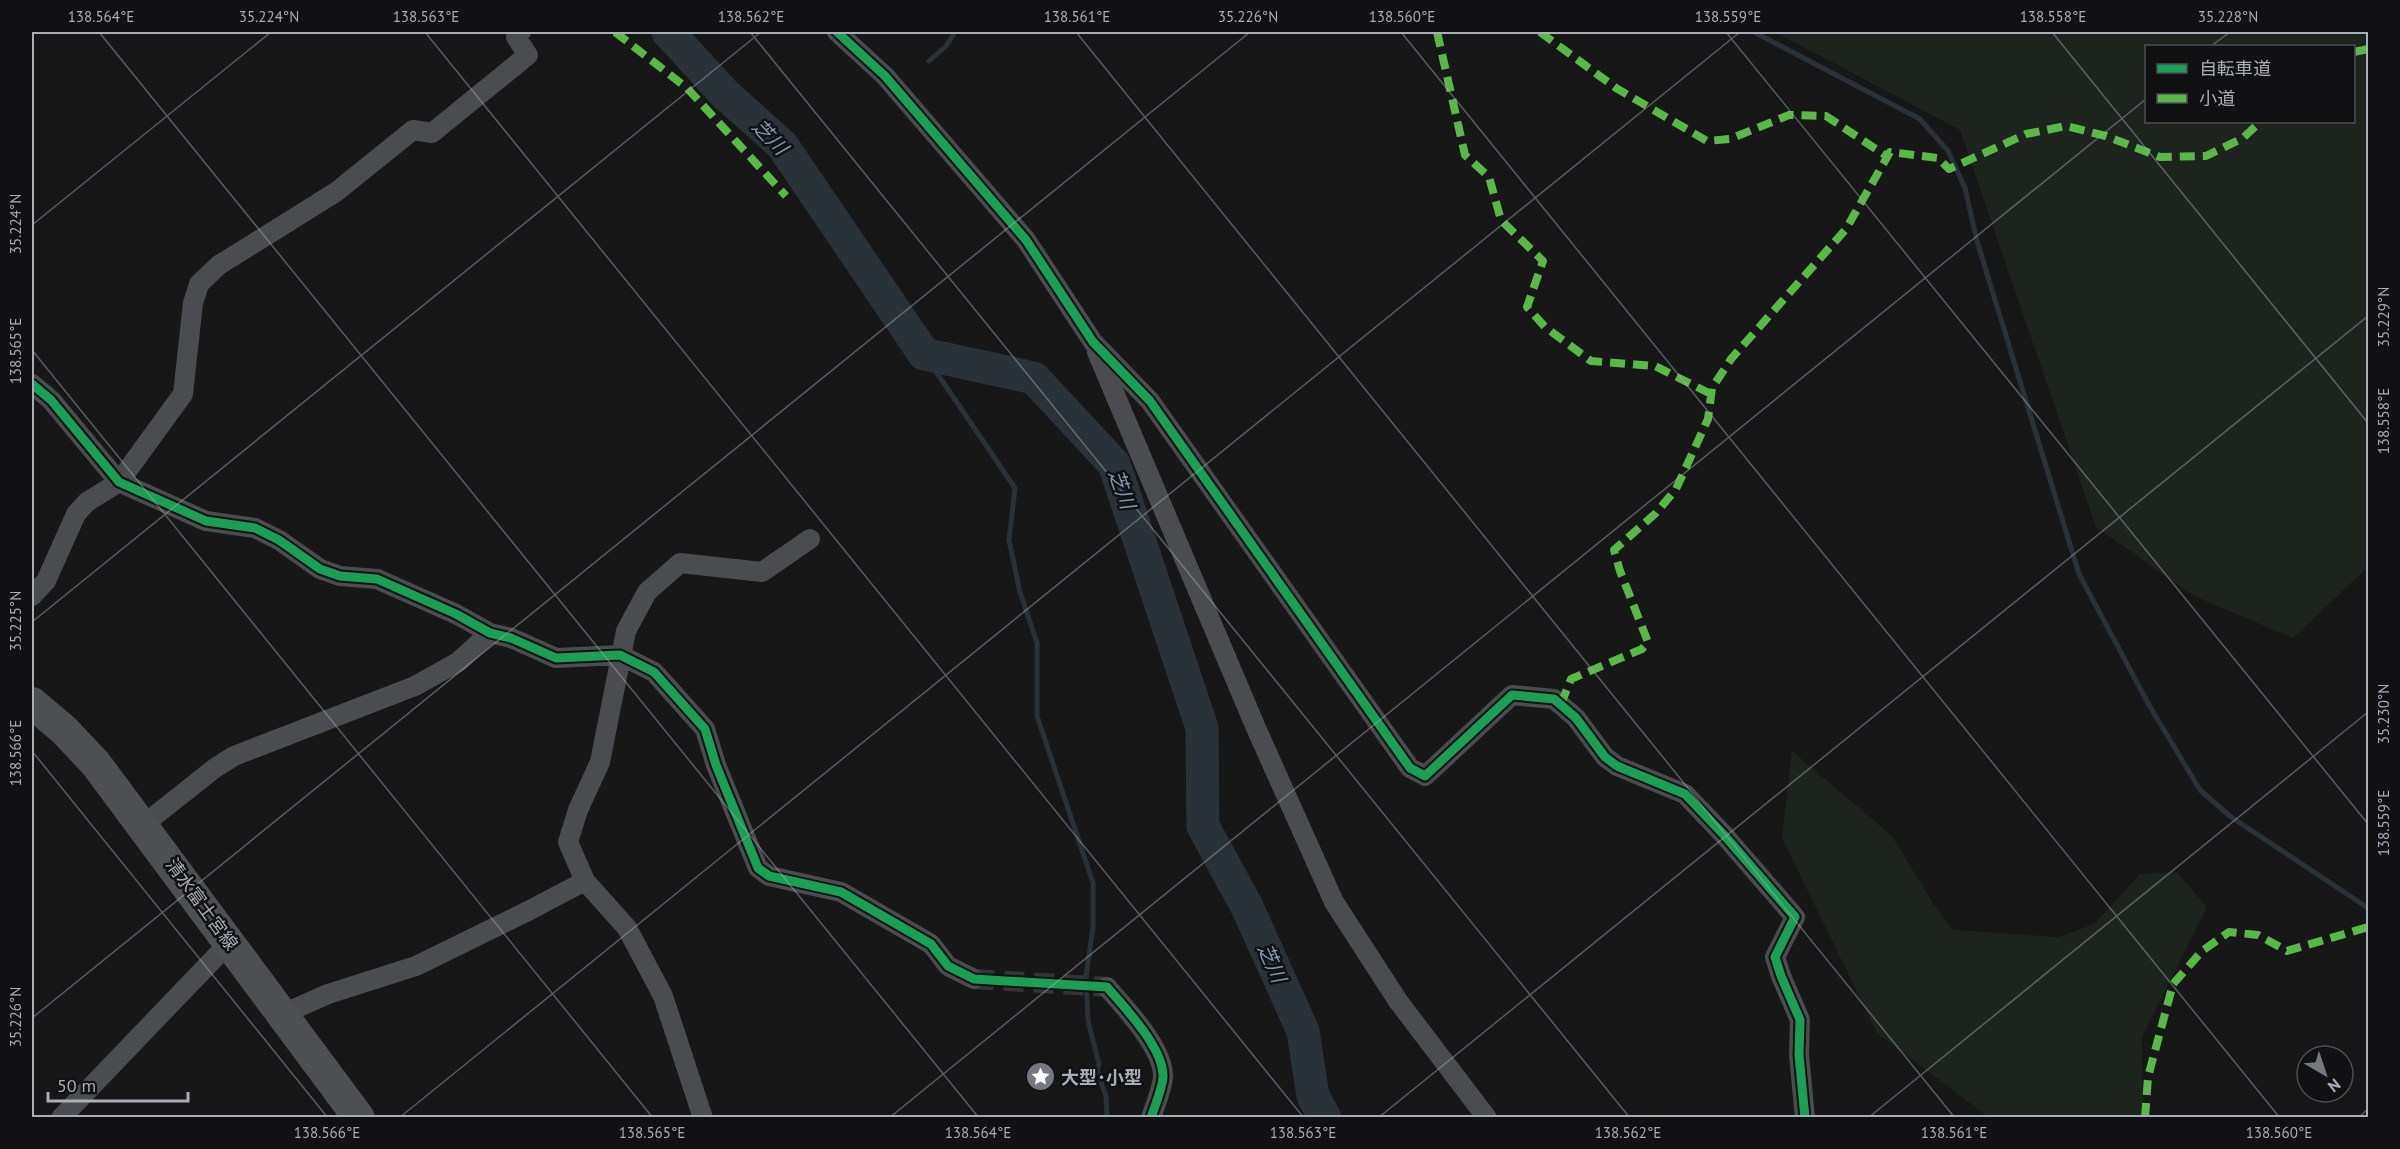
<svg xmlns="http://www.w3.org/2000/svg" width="2400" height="1149" viewBox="0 0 2400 1149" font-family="'PT Sans','Noto Sans JP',sans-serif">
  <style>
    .green { fill: #1d241e; fill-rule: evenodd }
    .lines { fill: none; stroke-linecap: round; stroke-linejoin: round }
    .stream { stroke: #2a3239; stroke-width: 5 }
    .river { stroke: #2a3239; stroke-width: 33 }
    .minor-tunnel { stroke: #343537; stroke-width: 20; stroke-dasharray: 20 10; stroke-linecap: butt }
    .minor { stroke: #4b4c50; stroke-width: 20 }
    .primary { stroke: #4d4f52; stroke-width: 32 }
    .quiet { stroke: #58b947; stroke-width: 8; stroke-dasharray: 15 8; stroke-linecap: butt }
    .cycleway-casing { stroke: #111113; stroke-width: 13 }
    .cycleway { stroke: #1a9f57; stroke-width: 9 }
    .ticks { fill: none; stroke: #a8adb8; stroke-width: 1.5; stroke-opacity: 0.45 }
    .labels { text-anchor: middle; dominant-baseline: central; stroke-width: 5; stroke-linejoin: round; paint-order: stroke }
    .street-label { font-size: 18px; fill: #a8adb8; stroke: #111113 }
    .poi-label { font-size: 18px; font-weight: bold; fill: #a8adb8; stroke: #111113; text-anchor: start }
    .water-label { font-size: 20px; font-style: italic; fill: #7f9bb3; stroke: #111113 }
    .neatline { fill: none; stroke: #a8adb8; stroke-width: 2 }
    .ticks-label { font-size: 15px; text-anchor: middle; fill: #a8adb8 }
  </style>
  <rect width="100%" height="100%" fill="#171717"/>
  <!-- green -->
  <path class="green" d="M 1775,32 L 2368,32 L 2368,567 L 2293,638 L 2194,596 L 2096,527 L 1960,130 ZM 2146,46 L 2354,46 L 2354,122 L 2146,122 Z
    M 1792,751 L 1892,836 L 1931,900 L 1953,930 L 2059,937 L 2094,924 L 2140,874 L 2177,872 L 2207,907 L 2142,1037 L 2143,1117 L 1988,1117 L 1877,1033 L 1782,838 Z"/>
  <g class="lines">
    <!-- stream -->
    <path class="stream" d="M 1754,32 L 1920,119 L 1948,151 L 1965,188 L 1977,241 L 2079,574 L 2149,705 L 2200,790 L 2231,817 L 2368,908
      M 929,61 L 946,46 L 955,32
      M 924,354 L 1015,488 L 1009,540 L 1020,592 L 1037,643 L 1037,716 L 1093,883 L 1093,928 L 1086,976 L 1088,1021 L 1099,1064 L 1097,1070 L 1106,1096 L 1107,1118"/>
    <!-- river -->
    <path class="river" d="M 668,32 L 724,93 L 782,145 L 924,354 L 1034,378 L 1114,464 L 1202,728 L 1203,826 L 1247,907 L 1303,1031 L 1313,1096 L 1325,1118"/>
    <!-- minor-tunnel -->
    <path class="minor-tunnel" d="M 974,979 L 1107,987"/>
    <!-- minor -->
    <path class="minor" d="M 837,32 L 885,76 L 1026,240 L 1093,342 L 1150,401 L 1410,768 L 1425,776 L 1512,695 L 1554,699 L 1576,718 L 1605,757 L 1617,766 L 1685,794 L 1724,835 L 1795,917 L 1775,957 L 1781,976 L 1800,1020 L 1799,1055 L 1805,1118
      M 1097,352 L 1256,728 L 1334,902 L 1398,1001 L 1487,1118
      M 32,384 L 51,400 L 119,482 L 206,521 L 255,528 L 279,540 L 320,569 L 340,576 L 377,579 L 456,614 L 490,633 L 511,638 L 556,658 L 620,655 L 654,672 L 705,729 L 716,765 L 758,868 L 769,876 L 841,892 L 931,944 L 948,966 L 974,979
      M 32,596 L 46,581 L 76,514 L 87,502 L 119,482 L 183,394 L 193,303 L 199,284 L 219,265 L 336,192 L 413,130 L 432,133 L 528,55 L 516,37 L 521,32
      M 143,825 L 215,768 L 234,756 L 415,686 L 458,662 L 490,633
      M 1107,987 C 1124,1007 1164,1048 1163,1077 C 1162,1090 1155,1105 1151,1118
      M 283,1014 L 328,994 L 416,966 L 530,910 L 585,881
      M 61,1118 L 230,942
      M 703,1118 L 663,996 L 627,928 L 585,881 L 568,842 L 578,810 L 600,762 L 626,631 L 647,592 L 680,563 L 762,572 L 810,539"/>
    <!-- primary -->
    <path class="primary" d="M 32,703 L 64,730 L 96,764 L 359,1118"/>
    <!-- quiet -->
    <path class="quiet" d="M 615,32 L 687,88 L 786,196
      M 1437,32 L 1465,155 L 1489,177 L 1501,220 L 1543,261 L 1527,307 L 1545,327 L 1591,361 L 1655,366 L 1711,394
      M 1540,32 L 1616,88 L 1707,141 L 1730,139 L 1789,115 L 1826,116 L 1888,157
      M 2354,52 L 2368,49
      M 1561,704 L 1571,679 L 1642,649 L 1648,642 L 1620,571 L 1614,550 L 1656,513 L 1676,489 L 1708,419 L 1712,388 L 1731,359 L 1846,229 L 1890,152 L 1938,158 L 1949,169 L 2026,134 L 2066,126 L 2106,136 L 2160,157 L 2206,156 L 2243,138 L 2260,122
      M 2145,1118 L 2148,1077 L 2173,984 L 2202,951 L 2229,932 L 2258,935 L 2287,951 L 2368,927"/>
    <defs>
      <path id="cycleway" d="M 837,32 L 885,76 L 1026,240 L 1093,342 L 1150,401 L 1410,768 L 1425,776 L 1512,695 L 1554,699 L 1576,718 L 1605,757 L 1617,766 L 1685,794 L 1724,835 L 1795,917 L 1775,957 L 1781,976 L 1800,1020 L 1799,1055 L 1805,1118
        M 32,384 L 51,400 L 119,482 L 206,521 L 255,528 L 279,540 L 320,569 L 340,576 L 377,579 L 456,614 L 490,633 L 511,638 L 556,658 L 620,655 L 654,672 L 705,729 L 716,765 L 758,868 L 769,876 L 841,892 L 931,944 L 948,966 L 974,979 L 1107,987 C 1124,1007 1164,1048 1163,1077 C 1162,1090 1155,1105 1151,1118"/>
    </defs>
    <!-- cycleway casing -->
    <use href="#cycleway" class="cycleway-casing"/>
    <!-- cycleway -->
    <use href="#cycleway" class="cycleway"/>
  </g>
  <!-- ticks -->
  <path class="ticks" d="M 99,32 L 979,1118M 425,32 L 1304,1118M 750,32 L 1630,1118M 1076,32 L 1955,1118M 1401,32 L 2280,1118M 1726,32 L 2368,824M 2052,32 L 2368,423M 2211,46 L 2230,32M 32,225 L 271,32M 32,350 L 653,1118M 32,622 L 761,32M 32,751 L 328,1118M 32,1018 L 1250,32M 399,1118 L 1740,32M 889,1118 L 2146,99M 1378,1118 L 2368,316M 1868,1118 L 2368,712M 2358,1118 L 2368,1109"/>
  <!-- icons -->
  <defs>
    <symbol id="sight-disc" viewBox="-11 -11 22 22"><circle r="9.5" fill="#757880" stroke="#111113"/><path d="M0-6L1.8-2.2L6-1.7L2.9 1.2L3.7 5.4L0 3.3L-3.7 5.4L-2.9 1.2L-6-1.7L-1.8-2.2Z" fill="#fff"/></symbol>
  </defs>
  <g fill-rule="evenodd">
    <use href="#sight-disc" x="1024" y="1060" width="33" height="33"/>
  </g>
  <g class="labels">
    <!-- street labels -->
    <g class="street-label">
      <text transform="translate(202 904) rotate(54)">清水富士宮線</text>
    </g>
    <!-- poi labels -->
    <g class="poi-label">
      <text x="1061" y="1077">大型･小型</text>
    </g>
    <!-- water labels -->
    <g class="water-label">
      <text transform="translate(770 137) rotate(46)">芝川</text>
      <text transform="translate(1122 489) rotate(70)">芝川</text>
      <text transform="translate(1272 963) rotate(66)">芝川</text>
    </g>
  </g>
  <!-- border -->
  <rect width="2400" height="1149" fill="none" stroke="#111113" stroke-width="66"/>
  <!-- legend -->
  <rect x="2145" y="45" width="210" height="78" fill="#111113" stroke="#4d4f55" stroke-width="1.5"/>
  <rect x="2157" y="64" width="30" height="9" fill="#1a9f57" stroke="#4d4f55" stroke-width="1.5"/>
  <text x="2199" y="75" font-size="18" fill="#a8adb8">自転車道</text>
  <rect x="2157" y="94" width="30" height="9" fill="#58b947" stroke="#4d4f55" stroke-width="1.5"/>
  <text x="2199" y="105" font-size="18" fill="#a8adb8">小道</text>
  <!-- north arrow -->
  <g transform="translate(2325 1074) rotate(141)"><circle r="28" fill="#111113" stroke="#4d4f55" stroke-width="1.5"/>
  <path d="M0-4.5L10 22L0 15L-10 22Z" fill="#757880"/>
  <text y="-9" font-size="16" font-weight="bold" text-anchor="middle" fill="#a8adb8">N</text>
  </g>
  <!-- scale -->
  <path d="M48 1092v9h140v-9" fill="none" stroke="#a8adb8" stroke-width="3"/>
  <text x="57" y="1092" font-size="18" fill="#a8adb8" stroke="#111113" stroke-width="4.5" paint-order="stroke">50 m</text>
  <rect x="33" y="33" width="2334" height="1083" class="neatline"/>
  <g class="ticks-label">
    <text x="101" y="22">138.564°E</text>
    <text x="269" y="22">35.224°N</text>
    <text x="426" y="22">138.563°E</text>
    <text x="751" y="22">138.562°E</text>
    <text x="1077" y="22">138.561°E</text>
    <text x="1248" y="22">35.226°N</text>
    <text x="1402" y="22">138.560°E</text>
    <text x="1728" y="22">138.559°E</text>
    <text x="2053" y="22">138.558°E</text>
    <text x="2228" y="22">35.228°N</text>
    <text transform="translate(16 224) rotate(-90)" y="5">35.224°N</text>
    <text transform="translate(2384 317) rotate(-90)" y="5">35.229°N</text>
    <text transform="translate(16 351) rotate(-90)" y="5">138.565°E</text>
    <text transform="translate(2384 421) rotate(-90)" y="5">138.558°E</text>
    <text transform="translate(16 621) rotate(-90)" y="5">35.225°N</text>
    <text transform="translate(2384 714) rotate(-90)" y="5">35.230°N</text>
    <text transform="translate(16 753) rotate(-90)" y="5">138.566°E</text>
    <text transform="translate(2384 823) rotate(-90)" y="5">138.559°E</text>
    <text transform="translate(16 1017) rotate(-90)" y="5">35.226°N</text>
    <text x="327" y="1138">138.566°E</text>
    <text x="652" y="1138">138.565°E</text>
    <text x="978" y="1138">138.564°E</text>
    <text x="1303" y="1138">138.563°E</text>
    <text x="1628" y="1138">138.562°E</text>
    <text x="1954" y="1138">138.561°E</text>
    <text x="2279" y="1138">138.560°E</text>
  </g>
</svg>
